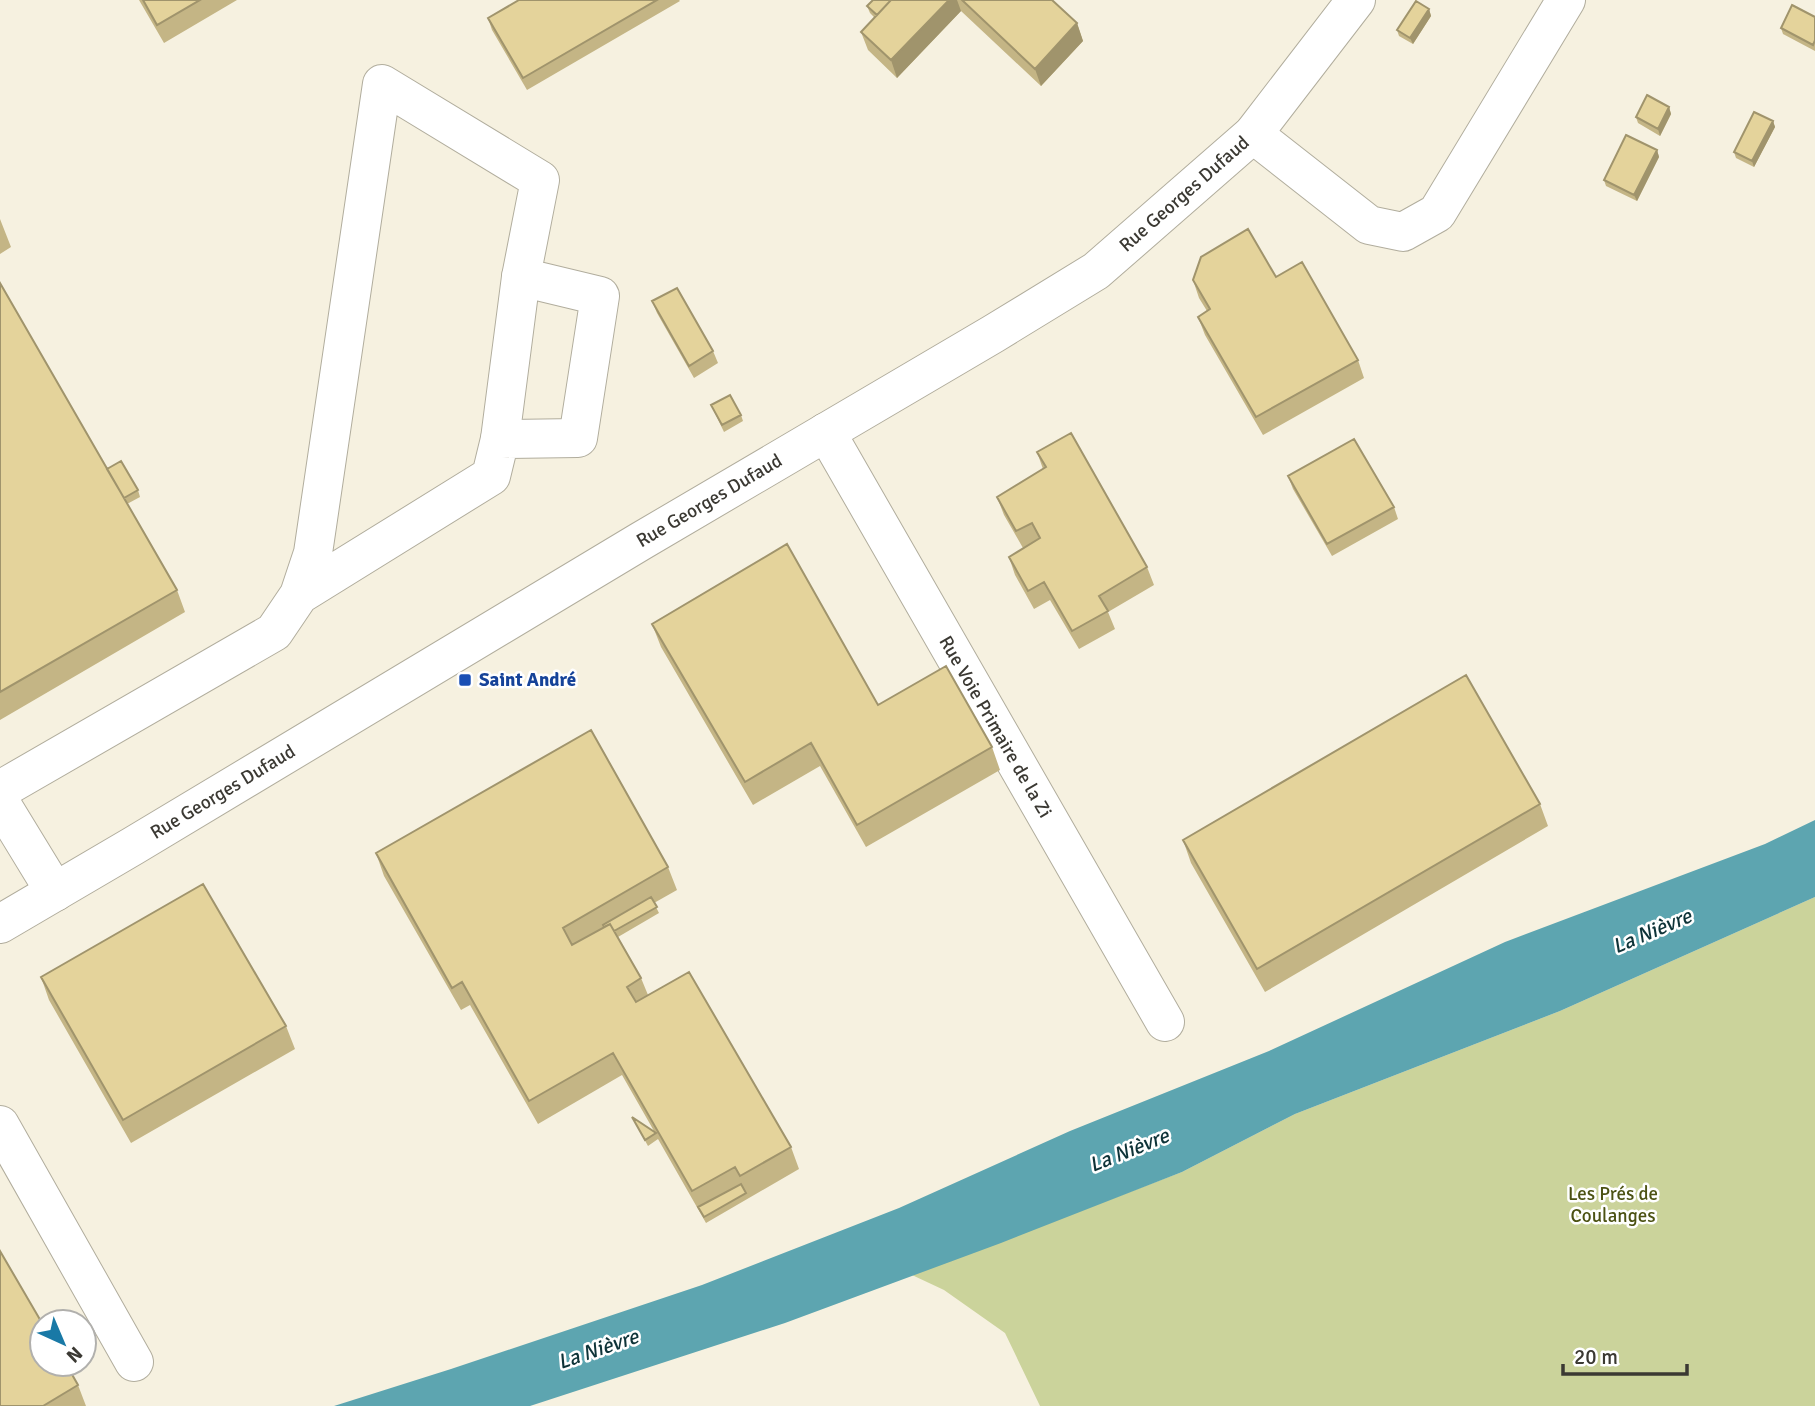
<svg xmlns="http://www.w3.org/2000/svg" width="1815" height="1406" viewBox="0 0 1815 1406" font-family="Signika,sans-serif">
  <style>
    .green { fill: #cbd39b }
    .water { fill: #5da5b0 }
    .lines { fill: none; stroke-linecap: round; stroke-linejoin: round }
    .minor-casing { stroke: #b1ad9d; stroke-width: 40 }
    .minor { stroke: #fff; stroke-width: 38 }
    .wall { fill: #c4b585 }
    .shaded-wall { fill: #a0946c }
    .building { fill: #e4d39b; stroke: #a0946c; stroke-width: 2 }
    .transit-dot { fill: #1a4fb4; stroke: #fff; stroke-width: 2.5 }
    .labels { text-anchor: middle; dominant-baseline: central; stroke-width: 5; stroke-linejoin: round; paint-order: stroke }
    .street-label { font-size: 19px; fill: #3b3933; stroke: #fff }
    .transit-label { font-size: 19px; font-weight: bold; fill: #164399; stroke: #fff; text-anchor: start }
    .park-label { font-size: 19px; fill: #4c5213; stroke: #fff }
    .water-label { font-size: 21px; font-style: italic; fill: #0e3338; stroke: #fff }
  </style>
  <rect width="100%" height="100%" fill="#f6f1e0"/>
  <!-- green -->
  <path class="green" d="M 1815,897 L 1815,1406 L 1040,1406 L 1005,1333 L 944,1290 L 912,1275 L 1182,1172 L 1295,1114 L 1560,1011 Z"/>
  <!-- water -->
  <path class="water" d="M 1815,820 L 1815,897 L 1560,1011 L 1295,1114 L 1182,1172 L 1001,1243 L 785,1323 L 530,1406 L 334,1406 L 451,1369 L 702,1285 L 899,1208 L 1070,1131 L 1269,1051 L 1505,942 L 1765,844 Z"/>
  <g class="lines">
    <defs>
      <g id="minor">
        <path d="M 1253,134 L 1369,225 L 1403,232 L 1437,213 L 1566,0"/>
        <path id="s1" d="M 826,432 L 1165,1022"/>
        <path d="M 500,439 L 521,277"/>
        <path d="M 0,790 L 274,632 L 299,595 L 313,553 L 382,84 L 540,180 L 521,277 L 600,296 L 578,438 L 500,439 L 491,476 L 299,595"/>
        <path d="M 0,802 L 55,892"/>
        <path id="s2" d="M 0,924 L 133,846 L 641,541 L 993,334 L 1096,271 L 1253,134 L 1356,0"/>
        <path d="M 0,1125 L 134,1362"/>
      </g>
    </defs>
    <!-- minor casing -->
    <use href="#minor" class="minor-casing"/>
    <!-- minor -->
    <use href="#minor" class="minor"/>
  </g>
  <!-- wall -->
  <path class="wall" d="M 139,0 L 237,0 L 164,43 Z
    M 519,0 L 679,0 L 680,1 L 527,90 L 492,30 L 488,18 Z
    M 873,0 L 1052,0 L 1077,23 L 1083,41 L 1041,86 L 961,11 L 897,78 L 868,50 L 861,32 L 875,18 L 870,13 L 867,6 Z
    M 1429,9 L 1431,16 L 1413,44 L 1399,36 L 1397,30 Z
    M 1815,17 L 1815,51 L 1783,34 L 1781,28 Z
    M 1669,107 L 1671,114 L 1660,136 L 1638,123 L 1636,117 Z
    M 1773,121 L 1775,127 L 1754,167 L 1736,158 L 1734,152 Z
    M 1657,150 L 1659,157 L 1637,201 L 1606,186 L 1604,180 Z
    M 0,219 L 11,247 L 0,254 Z
    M 1276,277 L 1358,360 L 1364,378 L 1263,435 L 1205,335 L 1198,317 L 1207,311 L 1199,298 L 1193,280 Z
    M 0,283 L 107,469 L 138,490 L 140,497 L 127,504 L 177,590 L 185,612 L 0,720 Z
    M 652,301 L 713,351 L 718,363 L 694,378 L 657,313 Z
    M 711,405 L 741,415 L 743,421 L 724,432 Z
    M 1037,452 L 1147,567 L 1154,585 L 1108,612 L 1115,629 L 1079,649 L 1050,600 L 1034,609 L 1015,575 L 1009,557 L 1023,548 L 1004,515 L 997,497 L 1043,469 Z
    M 1288,476 L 1394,507 L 1398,519 L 1332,556 L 1293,489 Z
    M 652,624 L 878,705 L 992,747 L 1000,770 L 866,847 L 820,766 L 753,805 L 661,647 Z
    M 1540,804 L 1548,826 L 1265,992 L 1191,863 L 1183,840 Z
    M 376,853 L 668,867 L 677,890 L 654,903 L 659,913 L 618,937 L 641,978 L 648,995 L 791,1147 L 799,1169 L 706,1223 L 658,1139 L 648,1146 L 632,1117 L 654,1131 L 622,1075 L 538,1124 L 470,1005 L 461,1010 L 384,876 Z
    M 41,977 L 286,1026 L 295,1049 L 131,1143 L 49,1000 Z
    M 78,1385 L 86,1406 L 0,1406 Z"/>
  <!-- shaded-wall -->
  <path class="shaded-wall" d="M 949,0 L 957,0 L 961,11 L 897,78 L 891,60 Z
    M 1429,9 L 1431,16 L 1413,44 L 1410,38 Z
    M 1077,23 L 1083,41 L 1041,86 L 1035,69 Z
    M 1669,107 L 1671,114 L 1660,136 L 1658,129 Z
    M 1773,121 L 1775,127 L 1754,167 L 1752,161 Z
    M 1657,150 L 1659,157 L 1637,201 L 1634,195 Z"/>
  <!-- building -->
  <path class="building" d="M 143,0 L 200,0 L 157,25 Z
    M 519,0 L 657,0 L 523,78 L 488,18 Z
    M 873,0 L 891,0 L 877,15 L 867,6 Z
    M 891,0 L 949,0 L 891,60 L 861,32 Z
    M 962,0 L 1052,0 L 1077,23 L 1035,69 Z
    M 1416,1 L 1429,9 L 1410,38 L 1397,30 Z
    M 1792,5 L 1815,17 L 1815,40 L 1813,45 L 1781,28 Z
    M 1647,95 L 1669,107 L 1658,129 L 1636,117 Z
    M 1754,112 L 1773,121 L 1752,161 L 1734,152 Z
    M 1626,135 L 1657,150 L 1634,195 L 1604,180 Z
    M 1248,229 L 1276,277 L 1302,262 L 1358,360 L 1256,417 L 1198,317 L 1210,309 L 1193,280 L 1201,257 Z
    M 0,283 L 177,590 L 0,692 Z
    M 677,288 L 713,351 L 689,366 L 652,301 Z
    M 730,395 L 741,415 L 722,425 L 711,405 Z
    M 1071,433 L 1147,567 L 1099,596 L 1108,611 L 1072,631 L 1044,582 L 1028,591 L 1009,557 L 1040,538 L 1032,523 L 1016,531 L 997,497 L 1046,467 L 1037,452 Z
    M 1354,439 L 1394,507 L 1327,544 L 1288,476 Z
    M 121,461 L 138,490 L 124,498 L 107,469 Z
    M 787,544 L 878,705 L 946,666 L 992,747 L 857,825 L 811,743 L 745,782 L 652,624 Z
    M 1466,675 L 1540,804 L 1257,969 L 1183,840 Z
    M 591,730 L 668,867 L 563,928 L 572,945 L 610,924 L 641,978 L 627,987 L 636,1002 L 689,972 L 791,1147 L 740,1176 L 735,1167 L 692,1191 L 613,1053 L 529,1101 L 462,982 L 452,988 L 376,853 Z
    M 203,884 L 286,1026 L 123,1120 L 41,977 Z
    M 651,897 L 657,907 L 614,931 L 610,924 L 604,927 L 603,925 Z
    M 632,1117 L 656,1133 L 645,1140 Z
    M 741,1184 L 746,1193 L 704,1217 L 698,1207 Z
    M 0,1251 L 42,1323 L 42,1364 L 66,1364 L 78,1385 L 43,1406 L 0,1406 Z"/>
  <!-- markers -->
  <rect class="transit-dot" x="458" y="673" width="14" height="14" rx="3.5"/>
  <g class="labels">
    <!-- street labels -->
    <g class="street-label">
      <text stroke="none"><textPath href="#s2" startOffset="1393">Rue Georges Dufaud</textPath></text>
      <text stroke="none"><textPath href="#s2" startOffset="826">Rue Georges Dufaud</textPath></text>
      <text stroke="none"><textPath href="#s1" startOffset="340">Rue Voie Primaire de la Zi</textPath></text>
      <text stroke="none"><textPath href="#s2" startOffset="259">Rue Georges Dufaud</textPath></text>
    </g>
    <!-- transit labels -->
    <g class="transit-label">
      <text x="479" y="680">Saint André</text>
    </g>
    <!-- park labels -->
    <g class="park-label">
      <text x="1613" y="1194">Les Prés de<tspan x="1613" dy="22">Coulanges</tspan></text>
    </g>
    <!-- water labels -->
    <g class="water-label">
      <text transform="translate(1652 931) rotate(-23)">La Nièvre</text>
      <text transform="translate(1129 1150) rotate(-22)">La Nièvre</text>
      <text transform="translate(598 1349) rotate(-19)">La Nièvre</text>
    </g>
  </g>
  <!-- north arrow -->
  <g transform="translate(63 1343) rotate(136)"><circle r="33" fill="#ffffff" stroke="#b1b0ad" stroke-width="2"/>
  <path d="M0-5L12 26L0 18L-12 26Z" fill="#1979a6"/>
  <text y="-10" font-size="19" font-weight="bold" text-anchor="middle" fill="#3b3933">N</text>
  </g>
  <!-- scale -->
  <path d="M1563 1364v10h124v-10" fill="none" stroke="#3b3933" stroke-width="3.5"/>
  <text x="1574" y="1364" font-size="21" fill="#3b3933" stroke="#ffffff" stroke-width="5" paint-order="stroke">20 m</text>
</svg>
